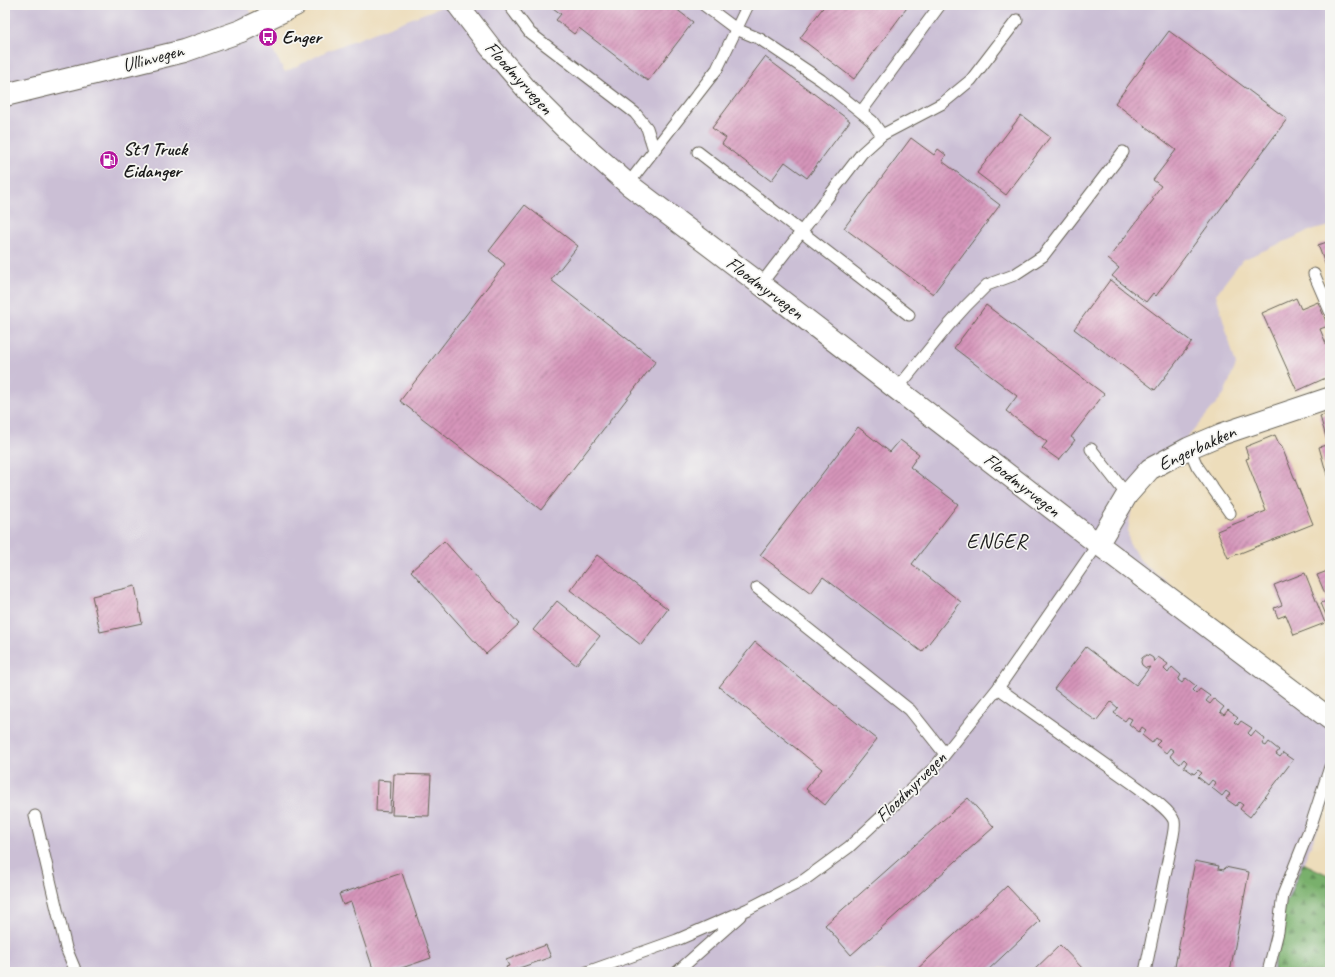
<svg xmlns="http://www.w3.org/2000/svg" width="1335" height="977" viewBox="0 0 1335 977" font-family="Caveat,sans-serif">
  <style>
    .industrial { fill: #cbbfd5 }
    .forest { fill: url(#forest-firs); stroke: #4a6644 }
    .building { fill: url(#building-hatch) }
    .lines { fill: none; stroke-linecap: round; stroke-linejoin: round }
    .service-casing { stroke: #656054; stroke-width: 13 }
    .minor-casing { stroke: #656054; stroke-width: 23 }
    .secondary-casing { stroke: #656054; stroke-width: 24 }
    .service { stroke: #fff; stroke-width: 11 }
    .minor { stroke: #fff; stroke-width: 21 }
    .secondary { stroke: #fff; stroke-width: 22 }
    .labels { text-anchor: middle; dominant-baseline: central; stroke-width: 3.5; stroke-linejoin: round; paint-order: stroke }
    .poi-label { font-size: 19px; font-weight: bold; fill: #1c1c1c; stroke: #f6f6f2; text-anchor: start }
    .street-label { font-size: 19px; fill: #1c1c1c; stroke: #f6f6f2 }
    .quarter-label { font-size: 21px; letter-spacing: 1px; fill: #1c1c1c; stroke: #f6f6f2 }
  </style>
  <defs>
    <pattern id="forest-firs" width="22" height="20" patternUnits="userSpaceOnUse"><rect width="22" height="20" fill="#79b06c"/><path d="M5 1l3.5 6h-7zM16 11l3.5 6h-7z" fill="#628e58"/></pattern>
    <pattern id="building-hatch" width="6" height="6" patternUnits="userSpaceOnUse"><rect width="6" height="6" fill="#d594ba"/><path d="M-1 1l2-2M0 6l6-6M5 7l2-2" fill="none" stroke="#ac7896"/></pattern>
  </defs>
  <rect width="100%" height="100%" fill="#f6f6f2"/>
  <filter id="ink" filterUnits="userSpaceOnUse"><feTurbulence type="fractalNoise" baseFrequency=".025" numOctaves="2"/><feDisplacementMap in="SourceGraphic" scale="8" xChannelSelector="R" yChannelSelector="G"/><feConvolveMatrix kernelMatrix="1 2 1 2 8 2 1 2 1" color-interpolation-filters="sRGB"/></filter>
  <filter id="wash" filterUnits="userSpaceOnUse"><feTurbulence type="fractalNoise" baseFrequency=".012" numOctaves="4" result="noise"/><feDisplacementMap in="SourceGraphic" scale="16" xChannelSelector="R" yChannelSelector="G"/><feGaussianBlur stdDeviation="0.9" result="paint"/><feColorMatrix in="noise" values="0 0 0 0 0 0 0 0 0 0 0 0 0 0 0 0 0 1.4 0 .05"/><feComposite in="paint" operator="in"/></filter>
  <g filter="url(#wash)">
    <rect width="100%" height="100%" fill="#edddbb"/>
    <!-- industrial -->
    <path class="industrial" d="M 5,5 L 247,5 L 285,72 L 327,51 L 446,5 L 1330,5 L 1330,226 L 1309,231 L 1242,260 L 1216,294 L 1236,365 L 1224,394 L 1148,485 L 1131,511 L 1128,531 L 1129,543 L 1141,561 L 1265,663 L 1330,709 L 1330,800 L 1280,918 L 1273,972 L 5,972 Z"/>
    <!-- forest -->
    <path class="forest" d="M 1303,863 L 1330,876 L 1330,972 L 1273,972 L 1280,918 Z"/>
    <g id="blocks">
      <!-- building -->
      <path class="building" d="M 549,5 L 671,5 L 693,22 L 648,81 L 579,28 L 574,34 L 556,20 L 561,14 Z
        M 825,5 L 909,5 L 854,79 L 800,38 Z
        M 1169,31 L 1287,119 L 1156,296 L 1153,293 L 1146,302 L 1112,276 L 1119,268 L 1108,259 L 1154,199 L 1152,198 L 1161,186 L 1153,180 L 1176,150 L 1115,103 Z
        M 765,57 L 850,121 L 807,178 L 785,162 L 771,181 L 722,144 L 726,138 L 712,128 Z
        M 1021,115 L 1050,137 L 1006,195 L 977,173 Z
        M 911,138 L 934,155 L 938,149 L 946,155 L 942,161 L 1000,205 L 933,294 L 844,228 Z
        M 525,205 L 578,246 L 551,280 L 656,361 L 541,510 L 400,401 L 505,264 L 489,251 Z
        M 1330,241 L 1330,277 L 1318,245 Z
        M 1110,280 L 1192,342 L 1155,390 L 1074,329 Z
        M 1296,298 L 1301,309 L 1318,302 L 1328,326 L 1320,329 L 1330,353 L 1330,376 L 1297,391 L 1262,313 Z
        M 986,305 L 1104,394 L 1071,437 L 1075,440 L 1059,460 L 1042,448 L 1047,442 L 1006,411 L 1017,396 L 954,348 Z
        M 1330,413 L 1330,441 L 1327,441 L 1320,416 Z
        M 858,427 L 890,452 L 900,440 L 919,454 L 910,467 L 958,504 L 912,564 L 961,602 L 922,652 L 823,577 L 811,593 L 760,555 Z
        M 1275,435 L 1280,446 L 1281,445 L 1313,524 L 1228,558 L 1217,531 L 1266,511 L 1246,459 L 1249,458 L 1245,447 Z
        M 1330,444 L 1330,486 L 1319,447 Z
        M 444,541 L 519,624 L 486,654 L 411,571 Z
        M 597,555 L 668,609 L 641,645 L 570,590 Z
        M 1330,570 L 1330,597 L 1327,598 L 1317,575 Z
        M 1305,573 L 1325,623 L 1294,635 L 1286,615 L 1278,618 L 1274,608 L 1282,605 L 1274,585 Z
        M 135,586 L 142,623 L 100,632 L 92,596 Z
        M 1330,600 L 1330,625 L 1321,603 Z
        M 557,601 L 600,636 L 576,665 L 533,630 Z
        M 755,642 L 877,739 L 825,805 L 806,789 L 822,769 L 719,687 Z
        M 1086,647 L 1136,685 L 1150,667 L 1146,668 L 1142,665 L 1141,662 L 1142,658 L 1146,655 L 1150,656 L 1153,658 L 1154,662 L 1158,657 L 1168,664 L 1164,669 L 1168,673 L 1172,667 L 1181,675 L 1178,680 L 1182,683 L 1186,678 L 1196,686 L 1192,690 L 1196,694 L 1200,689 L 1210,696 L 1206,701 L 1210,704 L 1214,699 L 1224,707 L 1220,712 L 1224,715 L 1228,710 L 1238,718 L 1234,722 L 1238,725 L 1241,721 L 1252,728 L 1248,733 L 1251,736 L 1255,731 L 1265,739 L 1262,744 L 1266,746 L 1269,742 L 1279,750 L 1276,754 L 1280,757 L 1283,753 L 1293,760 L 1250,817 L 1240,809 L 1243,805 L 1239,802 L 1236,806 L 1226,799 L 1230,794 L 1226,791 L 1222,796 L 1212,788 L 1216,783 L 1212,780 L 1208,785 L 1198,777 L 1202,773 L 1198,770 L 1194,774 L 1184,767 L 1187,762 L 1184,759 L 1180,764 L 1170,756 L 1174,751 L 1170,748 L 1166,753 L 1156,745 L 1160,741 L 1156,738 L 1152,743 L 1142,735 L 1146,730 L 1142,727 L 1139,732 L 1129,724 L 1132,719 L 1128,717 L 1125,721 L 1114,713 L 1118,708 L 1111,702 L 1096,721 L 1054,689 Z
        M 394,774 L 431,775 L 429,816 L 392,815 Z
        M 377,780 L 391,781 L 390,812 L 376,811 Z
        M 968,798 L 994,827 L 851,955 L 825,925 Z
        M 1195,861 L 1219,866 L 1218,869 L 1224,870 L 1225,867 L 1249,872 L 1230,972 L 1174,972 Z
        M 402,873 L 431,958 L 390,972 L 374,972 L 351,902 L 343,905 L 339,894 Z
        M 1007,886 L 1040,921 L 986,972 L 914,972 Z
        M 546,945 L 551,957 L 508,972 L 506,967 L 509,966 L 506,960 Z
        M 1060,945 L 1086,972 L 1032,972 Z"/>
    </g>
  </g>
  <g filter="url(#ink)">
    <use href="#blocks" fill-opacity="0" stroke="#656054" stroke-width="1"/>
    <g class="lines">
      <defs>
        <path id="service" d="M 509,5 L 530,33 L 635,113 L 647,128 L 654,150
          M 704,5 L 736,29 L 760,39 L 821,80 L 861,112 L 872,121 L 882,135
          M 861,112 L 940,5
          M 698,152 L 909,315
          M 628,184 L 717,69 L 748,5
          M 1314,274 L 1330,311
          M 761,284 L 862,153 L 882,135 L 943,103 L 971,80 L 1017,20
          M 897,389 L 948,326 L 966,306 L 987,285 L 1014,275 L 1043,256 L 1123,152
          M 1189,448 L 1197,466 L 1230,513
          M 1091,449 L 1127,495
          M 757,588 L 910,710 L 945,754
          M 998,688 L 1132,783 C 1142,791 1170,809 1174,821 C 1175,826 1174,831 1173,836 L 1145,972
          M 35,816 L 66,948 L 76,972
          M 587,972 L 677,940 L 748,909 L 804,880 L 849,847 L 934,768 L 998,688 L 1098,544
          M 677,972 L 740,916
          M 1268,972 L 1278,932 L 1283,895 L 1311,825 L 1330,767"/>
        <path id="minor" d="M 458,5 L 491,48 L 529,92 L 567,130 L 628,184 L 751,277 L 1098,544 L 1330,719
          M 1098,544 L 1127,495 L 1150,469 L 1189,448 L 1222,434 L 1330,398"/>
        <path id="secondary" d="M 5,95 L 184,51 L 241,31 L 295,5"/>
      </defs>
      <!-- service casing -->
      <use href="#service" class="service-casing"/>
      <!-- minor casing -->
      <use href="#minor" class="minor-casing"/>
      <!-- secondary casing -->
      <use href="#secondary" class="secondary-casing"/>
      <!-- service -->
      <use href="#service" class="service"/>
      <!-- minor -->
      <use href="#minor" class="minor"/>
      <!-- secondary -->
      <use href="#secondary" class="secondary"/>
    </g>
  </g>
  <!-- icons -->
  <defs>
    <symbol id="bus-disc" viewBox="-11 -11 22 22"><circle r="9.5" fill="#b5179e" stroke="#f6f6f2"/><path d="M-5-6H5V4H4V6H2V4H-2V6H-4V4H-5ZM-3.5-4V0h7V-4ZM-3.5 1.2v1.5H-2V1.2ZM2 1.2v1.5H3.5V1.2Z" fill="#fff"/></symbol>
    <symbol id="fuel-disc" viewBox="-11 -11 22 22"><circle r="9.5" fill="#b5179e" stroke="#f6f6f2"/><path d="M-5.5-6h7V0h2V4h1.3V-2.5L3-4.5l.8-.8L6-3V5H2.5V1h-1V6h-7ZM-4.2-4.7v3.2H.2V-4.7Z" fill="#fff"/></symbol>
  </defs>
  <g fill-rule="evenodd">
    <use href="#bus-disc" x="257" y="26" width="22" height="22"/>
    <use href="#fuel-disc" x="98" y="149" width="22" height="22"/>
  </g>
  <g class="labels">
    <!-- poi labels -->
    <g class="poi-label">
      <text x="282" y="37">Enger</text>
      <text x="123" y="149">St1 Truck<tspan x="123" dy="22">Eidanger</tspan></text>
    </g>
    <!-- street labels -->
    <g class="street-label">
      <text transform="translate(153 58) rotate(-15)">Ullinvegen</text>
      <text transform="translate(519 78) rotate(48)">Floodmyrvegen</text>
      <text transform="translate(765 288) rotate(37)">Floodmyrvegen</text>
      <text transform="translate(1197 448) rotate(-25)">Engerbakken</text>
      <text transform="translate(1022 485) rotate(38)">Floodmyrvegen</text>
      <text transform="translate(911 787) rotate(-45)">Floodmyrvegen</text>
    </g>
    <!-- quarter labels -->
    <g class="quarter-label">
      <text x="997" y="541">ENGER</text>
    </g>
  </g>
  <!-- margin -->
  <rect width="1335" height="977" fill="none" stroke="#f6f6f2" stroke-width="20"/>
</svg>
